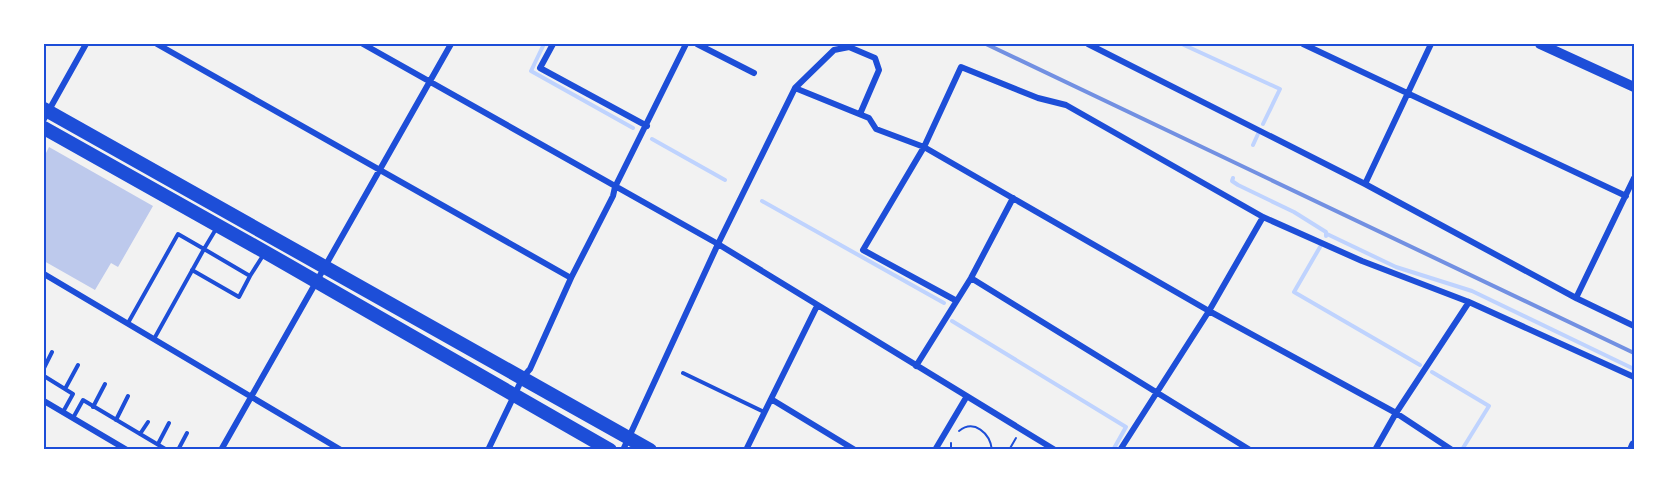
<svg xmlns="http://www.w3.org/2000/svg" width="1678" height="493" viewBox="0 0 1678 493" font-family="'Exo 2',sans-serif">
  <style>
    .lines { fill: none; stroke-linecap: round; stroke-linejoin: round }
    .stream { stroke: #bfd3fe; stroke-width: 4 }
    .building { fill: #bdc9ec }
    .path { stroke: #1d4ed8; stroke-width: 2 }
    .service { stroke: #1d4ed8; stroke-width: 4 }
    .minor { stroke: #1d4ed8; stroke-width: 6 }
    .tertiary { stroke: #1d4ed8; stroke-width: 10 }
    .primary { stroke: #1d4ed8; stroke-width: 14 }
    .rail { stroke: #7290e2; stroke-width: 4 }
    .neatline { fill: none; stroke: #1d4ed8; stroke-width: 2 }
  </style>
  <rect width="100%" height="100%" fill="#f2f2f2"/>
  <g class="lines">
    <!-- stream -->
    <path class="stream" d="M 544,44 L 531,71 L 633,128
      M 1184,45 L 1280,89 L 1263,124
      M 652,139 L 725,180
      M 1253,145 L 1258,134
      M 1233,178 L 1232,181 L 1238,185 L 1294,212 L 1326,232 L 1326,236
      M 762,201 L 944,303
      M 1327,234 L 1396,267 L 1472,291 L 1634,369
      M 1320,247 L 1294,292 L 1420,365
      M 952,321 L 1126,427 L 1113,450
      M 1432,372 L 1489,406 L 1463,448"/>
  </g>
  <!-- building -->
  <path class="building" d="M 49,147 L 153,206 L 118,267 L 111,263 L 95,290 L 44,261 L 44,157 Z"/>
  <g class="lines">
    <!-- path -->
    <path class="path" d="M 959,431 C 974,419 990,433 992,450
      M 951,450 L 951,443
      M 1009,450 L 1016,438"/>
    <!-- service -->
    <path class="service" d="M 192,270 L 239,297 L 250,276
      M 128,323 L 178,234 L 204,249 L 216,229
      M 154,339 L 204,249 L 250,276 L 264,254
      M 44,368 L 52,352
      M 683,373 L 764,412
      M 44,376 L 73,394 L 63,412
      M 65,389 L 78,365
      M 93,407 L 105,384
      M 73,418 L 83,400 L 167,450
      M 116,420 L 128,396
      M 140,434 L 148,422
      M 158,444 L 169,423
      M 178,450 L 187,433"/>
    <!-- minor -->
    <path class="minor" d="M 157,44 L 571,278 L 613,196 L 615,187 L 686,44
      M 363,44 L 718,244 L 1055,450
      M 553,44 L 540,68 L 647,126
      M 697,44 L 754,73
      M 1088,44 L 1365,184 L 1576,298
      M 1303,44 L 1626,196
      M 795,88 L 869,118 L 876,129 L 924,147 L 1209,311 L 1120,450
      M 44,119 L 86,44
      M 1634,178 L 1576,298 L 1634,326
      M 1365,184 L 1431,44
      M 1263,217 L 1209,311 L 1396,413 L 1452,450
      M 44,274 L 341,450
      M 971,278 L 1250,450
      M 955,300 L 863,250 L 924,147 L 961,67 L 1038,98 L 1066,105 L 1263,217 L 1362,261 L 1469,302 L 1634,377
      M 916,366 L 971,278 L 1013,198
      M 771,399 L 817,306
      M 44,401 L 127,450
      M 221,450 L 451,44
      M 488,450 L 523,377 L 530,369 L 571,278
      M 623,450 L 718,244 L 795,88 L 834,50 L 849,47 L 875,58 L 879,70 L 860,114
      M 746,450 L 771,399 L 855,450
      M 935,450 L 967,396
      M 1375,450 L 1396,413 L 1469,302"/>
    <!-- tertiary -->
    <path class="tertiary" d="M 1540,44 L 1634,87
      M 1632,450 L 1634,445"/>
    <!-- primary -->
    <path class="primary" d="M 44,109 L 650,450
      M 44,128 L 265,252 L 610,450"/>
    <!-- rail -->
    <path class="rail" d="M 986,44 L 1634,353"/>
  </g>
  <!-- border -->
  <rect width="1678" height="493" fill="none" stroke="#ffffff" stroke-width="90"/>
  <rect x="45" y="45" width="1588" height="403" class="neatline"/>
</svg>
